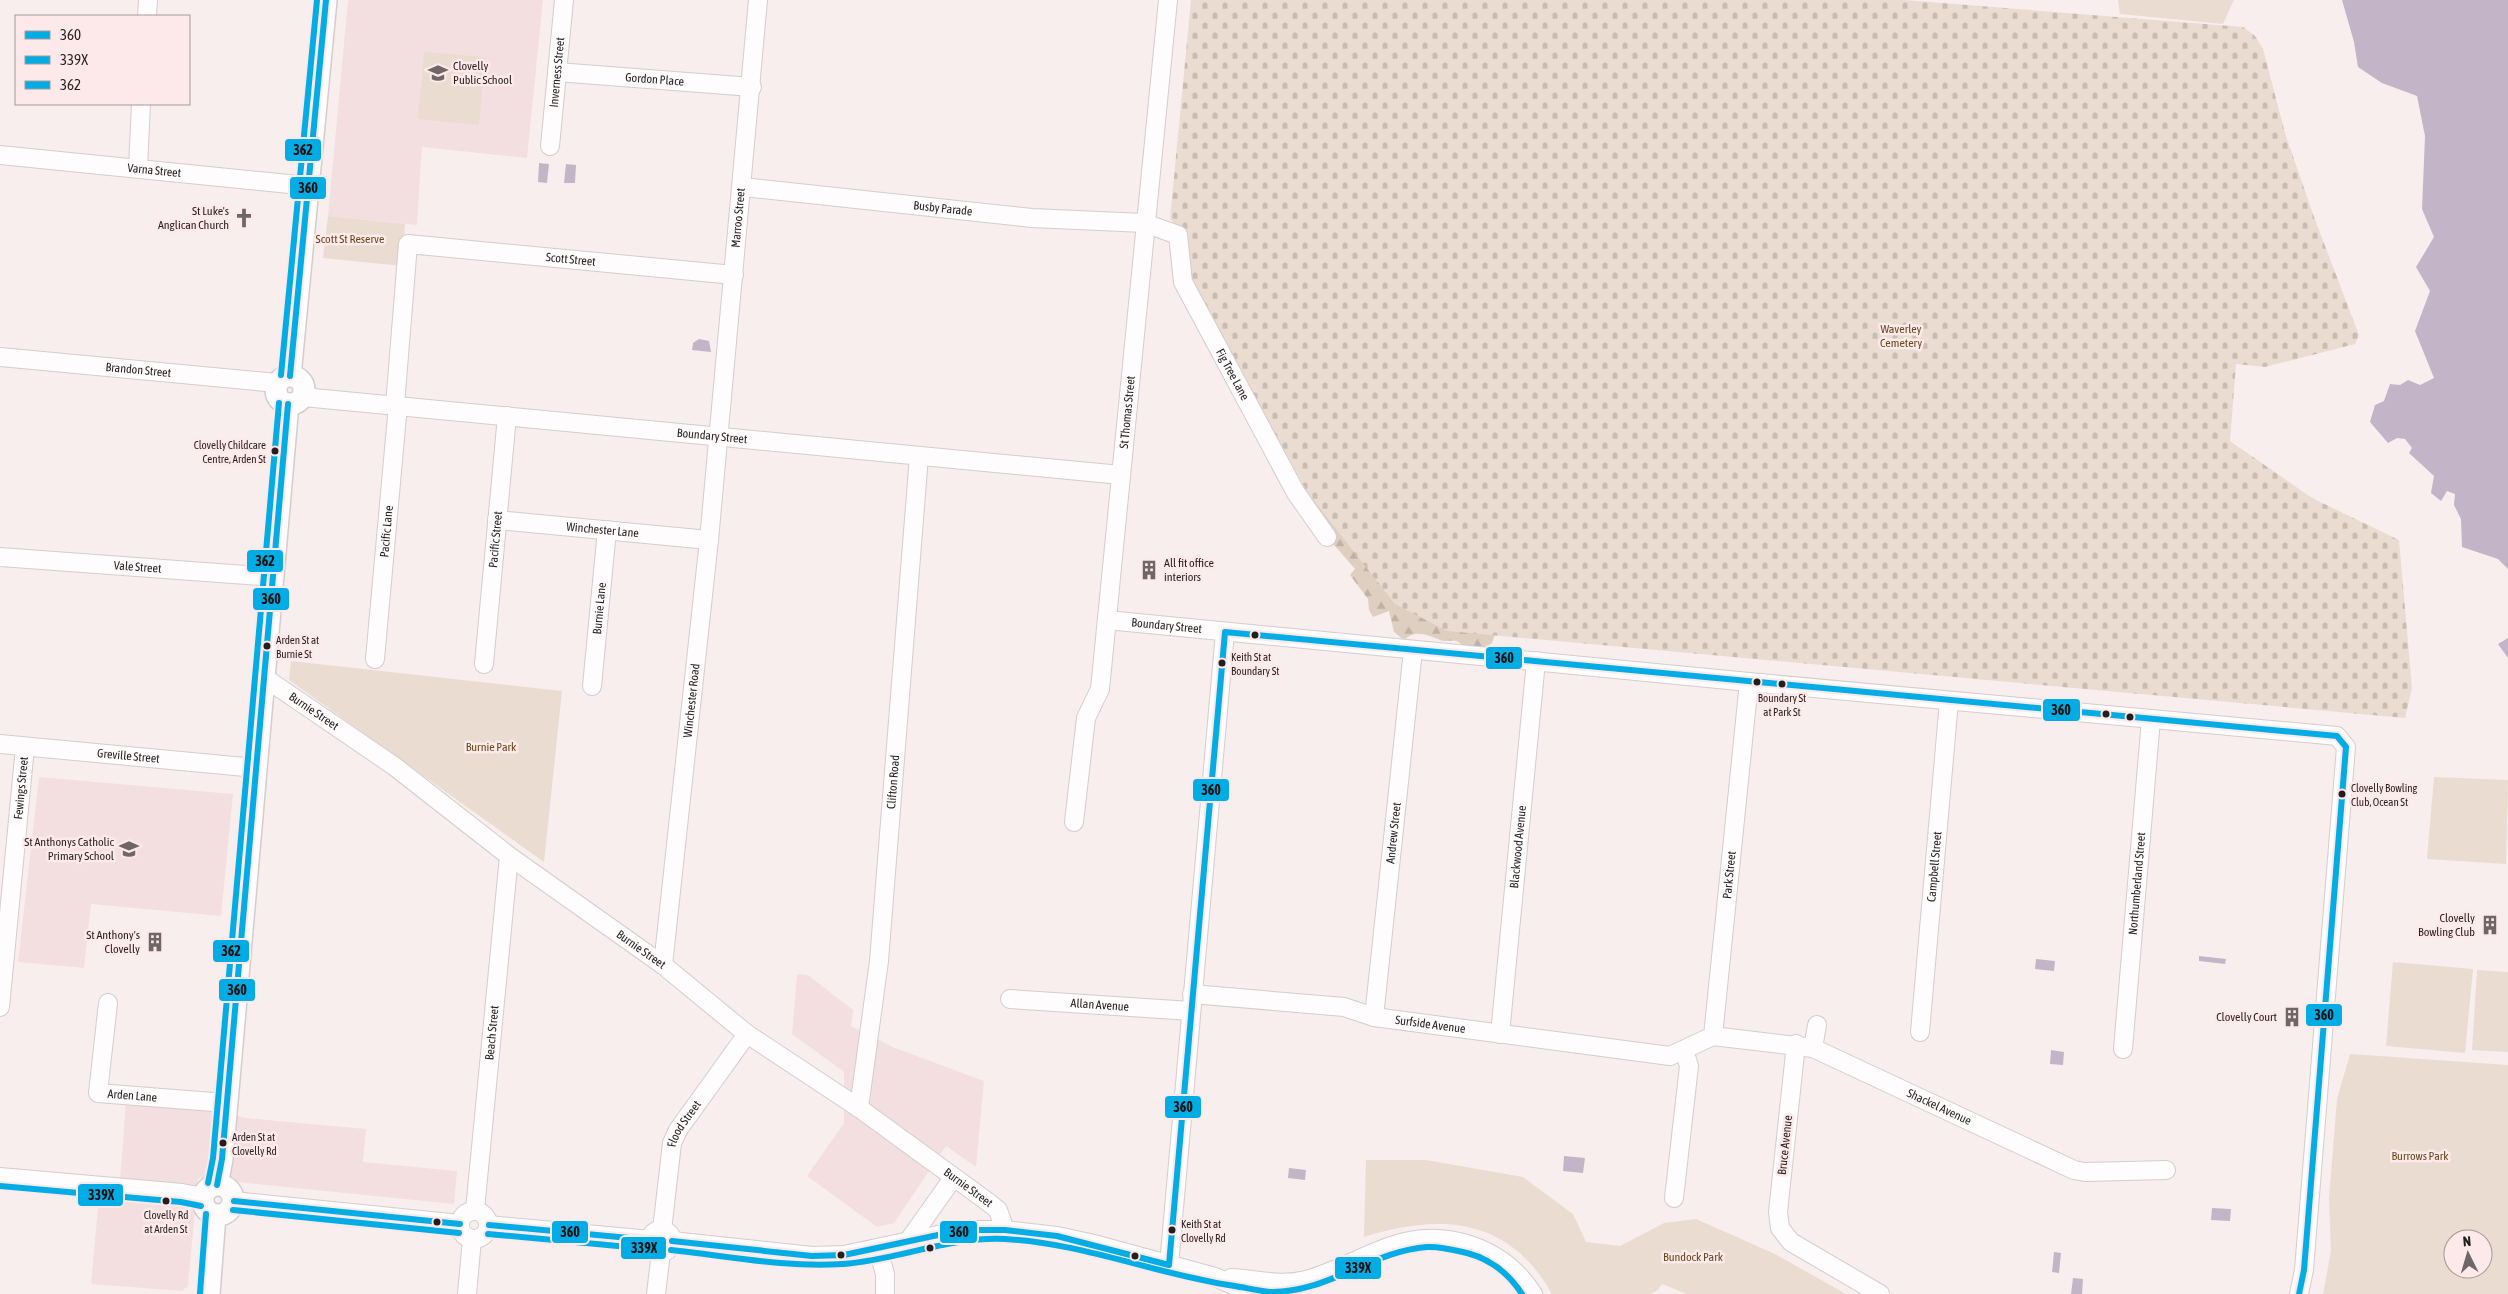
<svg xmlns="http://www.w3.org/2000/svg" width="2508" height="1294" viewBox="0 0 2508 1294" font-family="'Asap Condensed',sans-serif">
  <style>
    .built { fill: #f4dfe0 }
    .forest { fill: url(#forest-firs) }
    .cemetery { fill: url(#cemetery-stones) }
    .green { fill: #eadcd1; fill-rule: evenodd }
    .water { fill: #c4b4c7 }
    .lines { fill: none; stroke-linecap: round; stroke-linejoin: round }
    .minor-casing { stroke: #d5cccd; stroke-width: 20 }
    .major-casing { stroke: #d5cccd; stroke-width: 24 }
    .minor { stroke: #fefcfc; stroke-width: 18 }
    .major { stroke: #fefcfc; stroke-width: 21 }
    .bus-1-casing { stroke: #fee9ea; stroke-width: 10 }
    .bus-2-casing { stroke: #fee9ea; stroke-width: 10 }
    .bus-3-casing { stroke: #fee9ea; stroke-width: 10 }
    .bus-1 { stroke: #02ade5; stroke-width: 6 }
    .bus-2 { stroke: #02ade5; stroke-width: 6 }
    .bus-3 { stroke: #02ade5; stroke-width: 6 }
    .bus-dot { fill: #251e1e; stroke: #fee9ea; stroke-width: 2 }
    .labels { text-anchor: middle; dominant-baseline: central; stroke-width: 5; stroke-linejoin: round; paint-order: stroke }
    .bus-label { font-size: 11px; fill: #251e1e; stroke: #fee9ea; text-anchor: start }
    .poi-label { font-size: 12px; fill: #251e1e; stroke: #fee9ea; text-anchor: end }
    .street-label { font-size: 12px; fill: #251e1e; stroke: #fee9ea }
    .park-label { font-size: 12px; fill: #67481c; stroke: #fee9ea }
    .line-badge { stroke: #fee9ea; stroke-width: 2 }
    .pale-badge-label { font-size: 14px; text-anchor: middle; font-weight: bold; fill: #111 }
  </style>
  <defs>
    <pattern id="forest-firs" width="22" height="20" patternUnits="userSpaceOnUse" patternTransform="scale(1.25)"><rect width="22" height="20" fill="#dfcfc0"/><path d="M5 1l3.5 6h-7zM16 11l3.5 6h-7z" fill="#bfb1a5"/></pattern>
    <pattern id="cemetery-stones" width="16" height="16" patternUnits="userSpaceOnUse" patternTransform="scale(1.25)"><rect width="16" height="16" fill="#eadcd1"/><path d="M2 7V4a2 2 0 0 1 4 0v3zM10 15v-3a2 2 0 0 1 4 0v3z" fill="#c9bcb3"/></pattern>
  </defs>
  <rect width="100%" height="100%" fill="#f9eeee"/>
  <!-- built -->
  <path class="built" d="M 348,0 L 543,0 L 527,158 L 422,147 L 417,225 L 328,216 Z
    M 39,777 L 233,794 L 221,916 L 91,904 L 84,968 L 18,962 Z
    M 797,974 L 808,975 L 853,1010 L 851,1026 L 893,1047 L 984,1081 L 976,1167 L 946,1146 L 894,1223 L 877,1227 L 807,1176 L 844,1123 L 844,1072 L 792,1034 Z
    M 126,1101 L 198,1107 L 246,1118 L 366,1129 L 363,1162 L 457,1171 L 454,1204 L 198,1178 L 188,1286 L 182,1291 L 91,1284 L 99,1196 L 120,1181 Z"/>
  <!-- forest -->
  <path class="forest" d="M 1313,498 L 1495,634 L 1492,643 C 1486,648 1474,650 1466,647 C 1462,646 1460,642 1456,641 C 1451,640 1445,642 1440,640 C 1427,635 1416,629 1404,640 L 1394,632 L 1389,611 L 1373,617 L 1369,610 L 1368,599 L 1350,575 L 1355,569 L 1335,546 L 1321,534 L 1309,501 Z"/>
  <!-- cemetery -->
  <path class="cemetery" d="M 1191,0 L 1904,0 L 2243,27 L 2255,36 L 2263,49 L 2285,133 L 2314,217 L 2359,335 L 2355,344 L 2265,367 L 2236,364 L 2230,441 L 2312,498 L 2399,540 L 2412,688 L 2405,718 L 1447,631 L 1395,604 L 1307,492 L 1192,280 L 1183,233 L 1170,219 Z"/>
  <!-- green -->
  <path class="green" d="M 2118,0 L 2234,0 L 2223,24 L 2120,14 Z
    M 424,52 L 485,57 L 479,125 L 418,119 Z
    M 328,216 L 405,224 L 402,266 L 323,258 Z
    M 291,661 L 562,691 L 544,862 L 289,680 Z
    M 2434,777 L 2508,780 L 2506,864 L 2427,859 Z
    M 2393,962 L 2473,969 L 2465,1053 L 2386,1046 Z
    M 2477,970 L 2508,972 L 2508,1052 L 2472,1050 Z
    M 2350,1054 L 2508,1065 L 2508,1294 L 2323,1294 L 2331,1251 L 2329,1198 L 2337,1099 ZM 2453,1239 L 2483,1239 L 2483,1269 L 2453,1269 Z
    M 1366,1160 L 1426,1160 L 1523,1177 L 1573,1214 L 1586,1242 L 1620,1246 L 1664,1223 L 1696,1219 L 1775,1254 L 1846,1294 L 1687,1294 L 1662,1284 L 1658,1290 L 1650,1294 L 1552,1294 C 1509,1217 1440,1213 1364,1237 Z"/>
  <!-- water -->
  <path class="water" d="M 2342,0 L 2508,0 L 2508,569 L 2498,559 L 2462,547 L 2461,519 L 2454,505 L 2455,494 L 2447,491 L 2441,501 L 2431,493 L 2434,476 L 2409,453 L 2412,448 L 2405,439 L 2397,438 L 2388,443 L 2370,422 L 2375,405 L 2384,401 L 2390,384 L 2400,385 L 2408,380 L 2420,385 L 2434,378 L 2415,331 L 2430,291 L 2416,267 L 2434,237 L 2422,209 L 2425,136 L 2417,96 L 2382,83 L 2358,67 L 2354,42 Z
    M 539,163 L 549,164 L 547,183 L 538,182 Z
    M 566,164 L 576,165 L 575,183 L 564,183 Z
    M 699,339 L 709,341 L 711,352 L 692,350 L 693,343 Z
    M 2508,638 L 2508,658 L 2498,644 Z
    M 2199,956 L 2226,959 L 2225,964 L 2199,961 Z
    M 2036,959 L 2055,961 L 2054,971 L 2035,969 Z
    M 2051,1050 L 2064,1052 L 2063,1065 L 2050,1064 Z
    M 1564,1156 L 1585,1158 L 1583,1173 L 1563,1171 Z
    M 1289,1168 L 1306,1170 L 1305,1180 L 1288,1178 Z
    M 2212,1208 L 2231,1209 L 2230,1221 L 2211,1220 Z
    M 2054,1252 L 2061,1253 L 2059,1273 L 2052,1272 Z
    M 2073,1278 L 2083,1279 L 2082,1294 L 2071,1294 Z"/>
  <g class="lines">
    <defs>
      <g id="minor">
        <path d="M 147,16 L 148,0"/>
        <path id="s1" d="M 557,72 L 752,87"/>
        <path id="s2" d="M 550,146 L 564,0"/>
        <path id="s3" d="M 0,155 L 309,186"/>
        <path d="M 138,168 L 141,104"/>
        <path id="s4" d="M 743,187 L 1032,218 L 1144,223 L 1178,235 L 1183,282 L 1296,493 L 1327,537"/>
        <path id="s5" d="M 0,357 L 277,383"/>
        <path id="s6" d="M 303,397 L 1121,475"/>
        <path id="s7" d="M 395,405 L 408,244 L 734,275"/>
        <path id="s8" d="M 497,520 L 709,540"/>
        <path id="s9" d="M 0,557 L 274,577"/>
        <path id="s10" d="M 1107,620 L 1749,682 L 2337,736 L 2346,747 L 2304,1270 L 2299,1294"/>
        <path id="s11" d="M 375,659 L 398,405"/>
        <path id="s12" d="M 484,664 L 507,416"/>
        <path id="s13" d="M 265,678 L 394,766 L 509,856 L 663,965 L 747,1034 L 859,1108 L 988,1202 L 998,1210 L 1005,1230"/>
        <path id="s14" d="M 592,686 L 607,530"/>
        <path id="s15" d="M 0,744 L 256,768"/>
        <path id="s16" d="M 1074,822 L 1086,718 L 1100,689 L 1168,0"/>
        <path id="s17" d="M 663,965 L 709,540 L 758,0"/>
        <path id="s18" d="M 1192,994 L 1344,1007 L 1374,1017 L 1670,1056 L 1713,1036 L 1749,682"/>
        <path id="s19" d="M 1010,999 L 1191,1011"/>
        <path id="s20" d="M 108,1003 L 98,1093 L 226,1103"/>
        <path id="s21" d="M 0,1007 L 25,747"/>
        <path id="s22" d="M 1374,1017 L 1413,650"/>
        <path id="s23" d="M 1920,1032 L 1949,701"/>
        <path id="s24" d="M 1500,1034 L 1536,661"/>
        <path id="s25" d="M 1713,1036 L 1813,1048 L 2074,1170 L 2085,1172 L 2166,1170"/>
        <path d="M 1796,1044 L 1778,1212 L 1780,1228 L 1791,1242 L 1880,1294"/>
        <path d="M 1813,1048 L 1817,1025"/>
        <path id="s26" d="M 2123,1049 L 2151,719"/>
        <path id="s27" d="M 859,1108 L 879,961 L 919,456"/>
        <path d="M 0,1177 L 182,1193 L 203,1197"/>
        <path d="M 1674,1198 L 1689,1066 L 1684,1050"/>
        <path d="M 234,1201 L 460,1224"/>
        <path id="s28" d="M 475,1210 L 509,856"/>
        <circle cx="474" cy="1225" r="14"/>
        <path d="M 489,1225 L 651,1240"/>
        <path id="s29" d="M 662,1230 L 672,1143 L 678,1130 L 747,1034"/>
        <circle cx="661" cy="1241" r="11"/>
        <path d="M 672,1241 L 812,1256 L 844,1255 L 938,1235 L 972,1230 L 1005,1230 L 1057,1236 L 1090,1243 L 1215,1277 L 1253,1294"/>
        <path d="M 907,1243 L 953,1178"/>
        <path d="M 878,1249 L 885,1274 L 885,1294"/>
        <path d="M 1169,1265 L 1225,632"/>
        <path d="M 1231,1278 C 1257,1279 1280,1287 1306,1280 C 1335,1272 1362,1256 1391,1246 C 1444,1227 1503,1247 1533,1294"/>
        <path d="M 467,1294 L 472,1239"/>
        <path d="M 656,1294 L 661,1252"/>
      </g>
      <path id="major" d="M276 390a14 14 0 1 1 28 0a14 14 0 1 1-28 0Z
        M 290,376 L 326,0
        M203 1200a15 15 0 1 1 30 0a15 15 0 1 1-30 0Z
        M 217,1185 L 222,1159 L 288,404
        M 209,1294 L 215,1215"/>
    </defs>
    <!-- minor casing -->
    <use href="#minor" class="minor-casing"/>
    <!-- major casing -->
    <use href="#major" class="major-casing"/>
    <!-- minor -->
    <use href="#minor" class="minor"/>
    <!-- major -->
    <use href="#major" class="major"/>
    <defs>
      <path id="bus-1" d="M 290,376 L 326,0
        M 1225,632 L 2337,736 L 2346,747 L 2304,1270 L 2299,1294
        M 217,1185 L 222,1159 L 288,404
        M 234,1201 L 460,1224
        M 489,1225 L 651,1240
        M 672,1241 L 812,1256 L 844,1255 L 938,1235 L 972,1230 L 1005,1230 L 1057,1236 L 1169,1265
        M 1169,1265 L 1225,632"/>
      <path id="bus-2" d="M 0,1186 L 181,1202 L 201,1206
        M 233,1210 L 459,1233
        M 488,1234 L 650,1249
        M 671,1250 C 728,1256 786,1268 843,1264 C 898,1260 950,1236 1005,1239 C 1083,1243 1158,1275 1235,1286 C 1247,1288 1259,1291 1270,1292 C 1328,1293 1372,1251 1427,1247 C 1440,1246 1454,1250 1467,1253 C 1490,1259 1509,1274 1522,1294"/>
      <path id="bus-3" d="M 281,375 L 317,0
        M 208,1183 L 213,1158 L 279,403
        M 200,1293 L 206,1214"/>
    </defs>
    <!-- bus-1 casing -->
    <use href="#bus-1" class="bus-1-casing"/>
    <!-- bus-2 casing -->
    <use href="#bus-2" class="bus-2-casing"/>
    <!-- bus-3 casing -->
    <use href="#bus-3" class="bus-3-casing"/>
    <!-- bus-1 -->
    <use href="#bus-1" class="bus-1"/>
    <!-- bus-2 -->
    <use href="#bus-2" class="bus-2"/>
    <!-- bus-3 -->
    <use href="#bus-3" class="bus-3"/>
  </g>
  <!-- icons -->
  <defs>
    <symbol id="school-bare" viewBox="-9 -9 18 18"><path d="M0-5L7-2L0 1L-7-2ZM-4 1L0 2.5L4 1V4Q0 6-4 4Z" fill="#6f6767" stroke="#fee9ea" stroke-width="2.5" paint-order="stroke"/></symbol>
    <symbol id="church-bare" viewBox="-9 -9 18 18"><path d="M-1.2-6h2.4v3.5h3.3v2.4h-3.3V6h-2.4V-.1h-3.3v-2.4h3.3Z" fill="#6f6767" stroke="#fee9ea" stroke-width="2.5" paint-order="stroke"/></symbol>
    <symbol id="building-bare" viewBox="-9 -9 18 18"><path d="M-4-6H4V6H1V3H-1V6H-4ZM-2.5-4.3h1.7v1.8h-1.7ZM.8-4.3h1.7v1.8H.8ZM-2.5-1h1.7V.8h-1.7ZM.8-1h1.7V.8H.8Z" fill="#6f6767" stroke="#fee9ea" stroke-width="2.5" paint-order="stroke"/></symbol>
  </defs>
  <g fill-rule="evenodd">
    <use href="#school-bare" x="424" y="59" width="28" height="28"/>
    <use href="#church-bare" x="230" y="204" width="28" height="28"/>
    <use href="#building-bare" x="1135" y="556" width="28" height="28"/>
    <use href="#school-bare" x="115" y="835" width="28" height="28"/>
    <use href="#building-bare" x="2476" y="911" width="28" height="28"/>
    <use href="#building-bare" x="141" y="928" width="28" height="28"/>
    <use href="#building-bare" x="2278" y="1003" width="28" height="28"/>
  </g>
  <!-- markers -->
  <g class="bus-dot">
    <circle cx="275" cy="451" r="4.5"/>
    <circle cx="1255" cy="635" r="4.5"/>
    <circle cx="267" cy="646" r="4.5"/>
    <circle cx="1222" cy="663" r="4.5"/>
    <circle cx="1757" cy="682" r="4.5"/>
    <circle cx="1782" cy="684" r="4.5"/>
    <circle cx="2106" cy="714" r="4.5"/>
    <circle cx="2130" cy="717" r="4.5"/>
    <circle cx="2342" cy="794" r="4.5"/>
    <circle cx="223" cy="1143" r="4.5"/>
    <circle cx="166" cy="1201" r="4.5"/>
    <circle cx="437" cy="1222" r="4.5"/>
    <circle cx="1172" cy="1230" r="4.5"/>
    <circle cx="930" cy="1248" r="4.5"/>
    <circle cx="841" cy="1255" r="4.5"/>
    <circle cx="1135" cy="1256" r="4.5"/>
  </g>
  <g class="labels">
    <!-- bus labels -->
    <g class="bus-label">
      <text x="266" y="445" text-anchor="end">Clovelly Childcare<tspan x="266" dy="14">Centre, Arden St</tspan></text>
      <text x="276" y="640">Arden St at<tspan x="276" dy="14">Burnie St</tspan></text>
      <text x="1231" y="657">Keith St at<tspan x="1231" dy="14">Boundary St</tspan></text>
      <text x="1782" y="698" text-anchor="middle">Boundary St<tspan x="1782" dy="14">at Park St</tspan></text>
      <text x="2351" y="788">Clovelly Bowling<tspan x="2351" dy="14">Club, Ocean St</tspan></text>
      <text x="232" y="1137">Arden St at<tspan x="232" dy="14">Clovelly Rd</tspan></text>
      <text x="166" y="1215" text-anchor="middle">Clovelly Rd<tspan x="166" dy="14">at Arden St</tspan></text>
      <text x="1181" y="1224">Keith St at<tspan x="1181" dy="14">Clovelly Rd</tspan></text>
    </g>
    <!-- poi labels -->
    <g class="poi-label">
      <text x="453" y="66" text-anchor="start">Clovelly<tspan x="453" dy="14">Public School</tspan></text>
      <text x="229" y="211">St Luke's<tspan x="229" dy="14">Anglican Church</tspan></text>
      <text x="1164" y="563" text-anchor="start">All fit office<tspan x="1164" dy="14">interiors</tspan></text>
      <text x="114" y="842">St Anthonys Catholic<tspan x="114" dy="14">Primary School</tspan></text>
      <text x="2475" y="918">Clovelly<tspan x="2475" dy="14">Bowling Club</tspan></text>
      <text x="140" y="935">St Anthony's<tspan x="140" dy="14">Clovelly</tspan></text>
      <text x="2277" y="1017">Clovelly Court</text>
    </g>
    <!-- street labels -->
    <g class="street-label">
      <text stroke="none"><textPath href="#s2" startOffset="74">Inverness Street</textPath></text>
      <text stroke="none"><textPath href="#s1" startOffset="98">Gordon Place</textPath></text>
      <text stroke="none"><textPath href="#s3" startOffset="155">Varna Street</textPath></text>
      <text stroke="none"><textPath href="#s4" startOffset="201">Busby Parade</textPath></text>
      <text stroke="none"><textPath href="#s17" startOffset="751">Marroo Street</textPath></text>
      <text stroke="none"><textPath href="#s7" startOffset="325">Scott Street</textPath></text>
      <text stroke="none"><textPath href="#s5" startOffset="139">Brandon Street</textPath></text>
      <text stroke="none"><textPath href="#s4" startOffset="591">Fig Tree Lane</textPath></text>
      <text stroke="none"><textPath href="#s16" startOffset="415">St Thomas Street</textPath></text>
      <text stroke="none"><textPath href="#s6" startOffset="411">Boundary Street</textPath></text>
      <text stroke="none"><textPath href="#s8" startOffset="106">Winchester Lane</textPath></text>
      <text stroke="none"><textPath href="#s11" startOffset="128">Pacific Lane</textPath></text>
      <text stroke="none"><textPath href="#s12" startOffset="125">Pacific Street</textPath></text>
      <text stroke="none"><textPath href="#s9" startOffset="138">Vale Street</textPath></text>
      <text stroke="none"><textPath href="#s14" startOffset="78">Burnie Lane</textPath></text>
      <text stroke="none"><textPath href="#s10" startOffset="60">Boundary Street</textPath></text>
      <text stroke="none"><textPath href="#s17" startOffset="266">Winchester Road</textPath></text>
      <text stroke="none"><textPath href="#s13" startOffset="59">Burnie Street</textPath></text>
      <text stroke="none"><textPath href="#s15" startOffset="129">Greville Street</textPath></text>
      <text stroke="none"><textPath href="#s27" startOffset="328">Clifton Road</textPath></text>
      <text stroke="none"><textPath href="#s21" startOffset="220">Fewings Street</textPath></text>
      <text stroke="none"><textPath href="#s22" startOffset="185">Andrew Street</textPath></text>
      <text stroke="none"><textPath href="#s24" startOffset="188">Blackwood Avenue</textPath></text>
      <text stroke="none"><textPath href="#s23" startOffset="166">Campbell Street</textPath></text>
      <text stroke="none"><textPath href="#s18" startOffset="692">Park Street</textPath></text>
      <text stroke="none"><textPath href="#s26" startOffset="166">Northumberland Street</textPath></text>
      <text stroke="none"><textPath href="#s13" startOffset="464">Burnie Street</textPath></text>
      <text stroke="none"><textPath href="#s19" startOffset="90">Allan Avenue</textPath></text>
      <text stroke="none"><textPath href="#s18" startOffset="241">Surfside Avenue</textPath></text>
      <text stroke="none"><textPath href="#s28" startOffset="178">Beach Street</textPath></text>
      <text stroke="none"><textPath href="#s20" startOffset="125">Arden Lane</textPath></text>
      <text stroke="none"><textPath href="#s25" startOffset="240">Shackel Avenue</textPath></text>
      <text stroke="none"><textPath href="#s29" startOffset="110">Flood Street</textPath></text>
      <text transform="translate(1785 1145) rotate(-84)">Bruce Avenue</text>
      <text stroke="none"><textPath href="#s13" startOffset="869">Burnie Street</textPath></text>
    </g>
    <!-- park labels -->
    <g class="park-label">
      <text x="350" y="239">Scott St Reserve</text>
      <text x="1901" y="329">Waverley<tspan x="1901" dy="14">Cemetery</tspan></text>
      <text x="491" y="747">Burnie Park</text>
      <text x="2420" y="1156">Burrows Park</text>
      <text x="1693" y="1257">Bundock Park</text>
    </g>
  </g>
  <g class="line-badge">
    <rect x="284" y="138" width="38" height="24" rx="5" fill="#02ade5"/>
    <rect x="289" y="176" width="38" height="24" rx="5" fill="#02ade5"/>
    <rect x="246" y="549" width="38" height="24" rx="5" fill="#02ade5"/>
    <rect x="252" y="587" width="38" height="24" rx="5" fill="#02ade5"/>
    <rect x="1485" y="646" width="38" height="24" rx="5" fill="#02ade5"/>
    <rect x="2042" y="698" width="39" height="24" rx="5" fill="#02ade5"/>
    <rect x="1192" y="778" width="38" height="24" rx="5" fill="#02ade5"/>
    <rect x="212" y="939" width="38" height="24" rx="5" fill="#02ade5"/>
    <rect x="218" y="978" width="38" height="24" rx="5" fill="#02ade5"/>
    <rect x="2305" y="1003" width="38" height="24" rx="5" fill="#02ade5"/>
    <rect x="1164" y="1095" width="38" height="24" rx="5" fill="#02ade5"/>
    <rect x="77" y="1183" width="47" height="24" rx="5" fill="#02ade5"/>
    <rect x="939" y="1220" width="39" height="24" rx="5" fill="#02ade5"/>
    <rect x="551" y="1220" width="38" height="24" rx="5" fill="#02ade5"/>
    <rect x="620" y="1236" width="47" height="24" rx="5" fill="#02ade5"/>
    <rect x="1334" y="1256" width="48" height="24" rx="5" fill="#02ade5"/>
  </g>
  <g class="pale-badge-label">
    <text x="303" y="155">362</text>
    <text x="308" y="193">360</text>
    <text x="265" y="566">362</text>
    <text x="271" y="604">360</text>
    <text x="1504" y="663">360</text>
    <text x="2061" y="715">360</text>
    <text x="1211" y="795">360</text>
    <text x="231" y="956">362</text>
    <text x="237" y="995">360</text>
    <text x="2324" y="1020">360</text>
    <text x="1183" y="1112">360</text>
    <text x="101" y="1200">339X</text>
    <text x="959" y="1237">360</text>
    <text x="570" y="1237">360</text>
    <text x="644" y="1253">339X</text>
    <text x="1358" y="1273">339X</text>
  </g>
  <!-- legend -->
  <rect x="15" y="15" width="175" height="90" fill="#fee9ea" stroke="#a79898"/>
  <rect x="25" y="31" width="25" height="8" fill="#02ade5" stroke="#a79898"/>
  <text x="60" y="40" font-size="15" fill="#251e1e">360</text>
  <rect x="25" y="56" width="25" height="8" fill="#02ade5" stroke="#a79898"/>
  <text x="60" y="65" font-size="15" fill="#251e1e">339X</text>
  <rect x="25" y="81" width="25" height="8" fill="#02ade5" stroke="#a79898"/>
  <text x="60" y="90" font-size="15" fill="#251e1e">362</text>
  <!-- north arrow -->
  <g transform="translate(2468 1254) rotate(355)"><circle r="24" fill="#fee9ea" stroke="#a79898"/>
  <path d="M0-4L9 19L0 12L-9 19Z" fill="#6f6767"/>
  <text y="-8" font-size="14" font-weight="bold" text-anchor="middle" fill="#251e1e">N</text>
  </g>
</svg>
